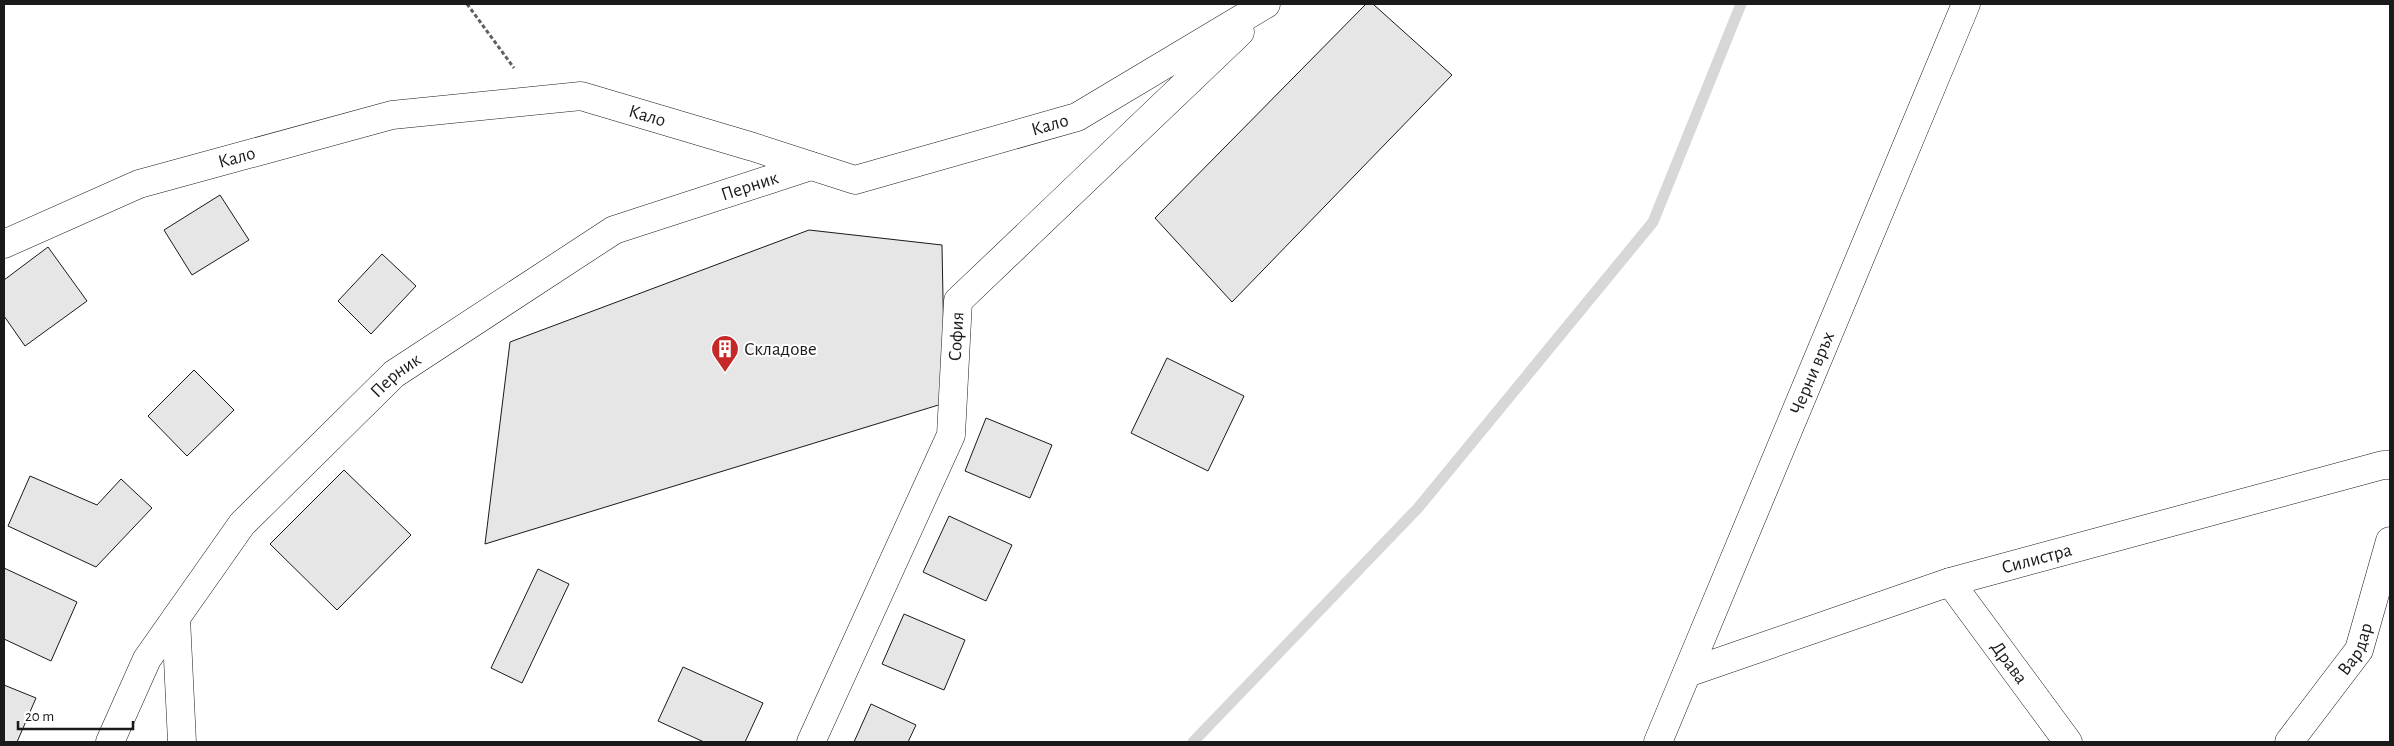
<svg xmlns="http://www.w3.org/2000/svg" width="2394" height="746" viewBox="0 0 2394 746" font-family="'Alegreya Sans',sans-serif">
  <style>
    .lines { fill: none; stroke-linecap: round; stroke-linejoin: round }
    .stream { stroke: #d7d7d7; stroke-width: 11 }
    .building { fill: #e6e6e6; stroke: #1a1a1a }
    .minor-casing { stroke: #1a1a1a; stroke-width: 29 }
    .tertiary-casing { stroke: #1a1a1a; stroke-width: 29 }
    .path { stroke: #5f5f5f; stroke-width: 3; stroke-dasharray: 4 2.5; stroke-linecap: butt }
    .minor { stroke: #fff; stroke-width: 28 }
    .tertiary { stroke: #fff; stroke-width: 28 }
    .labels { text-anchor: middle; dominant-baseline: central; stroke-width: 4; stroke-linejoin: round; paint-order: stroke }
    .street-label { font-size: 19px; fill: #1a1a1a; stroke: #fff }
    .poi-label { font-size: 19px; fill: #1a1a1a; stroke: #fff; text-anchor: start }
  </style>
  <rect width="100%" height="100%" fill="#fff"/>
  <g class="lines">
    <!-- stream -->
    <path class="stream" d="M 1193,742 L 1418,508 L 1653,222 L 1741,4"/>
  </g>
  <!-- building -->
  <path class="building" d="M 1366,4 L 1373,4 L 1452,75 L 1232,302 L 1155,218 Z
    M 220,195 L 249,240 L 192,275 L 164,230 Z
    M 809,230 L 942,245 L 945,403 L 485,544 L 510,342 Z
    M 48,247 L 87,301 L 25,346 L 4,316 L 4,280 Z
    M 382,254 L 416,286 L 371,334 L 338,301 Z
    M 1167,358 L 1244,396 L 1208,471 L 1131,433 Z
    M 194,370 L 234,410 L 187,456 L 148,416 Z
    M 986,418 L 1052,445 L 1030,498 L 965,471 Z
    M 344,470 L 411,535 L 337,610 L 270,544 Z
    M 30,476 L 97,505 L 121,479 L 152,508 L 96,567 L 8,526 Z
    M 949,516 L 1012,545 L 986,601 L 923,572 Z
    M 4,568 L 77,602 L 51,661 L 4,639 Z
    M 538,569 L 569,584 L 522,683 L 491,668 Z
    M 904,614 L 965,640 L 944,690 L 882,664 Z
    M 683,667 L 763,703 L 745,742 L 704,742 L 658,721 Z
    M 4,685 L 36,698 L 17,742 L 4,742 Z
    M 871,704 L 916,725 L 908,742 L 854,742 Z"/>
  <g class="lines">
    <defs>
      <g id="minor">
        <path id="s1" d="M 4,244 L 139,184 L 392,115 L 581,96 L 753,147 L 855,180 L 1077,117 L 1266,4"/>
        <path id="s2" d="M 1950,582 L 2068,742"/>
        <path d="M 176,618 L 182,742"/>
        <path id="s3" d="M 1687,673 L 1950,582 L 2383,465 L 2390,465"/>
        <path id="s4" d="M 110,742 L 147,659 L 242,524 L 394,374 L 614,230 L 811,166"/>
        <path id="s5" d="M 811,742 L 951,435 L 958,301 L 1240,32"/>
        <path id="s6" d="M 2289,742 L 2359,650 L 2390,541"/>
      </g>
      <g id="tertiary">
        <path id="s7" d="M 1658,742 L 1966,4"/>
      </g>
    </defs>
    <!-- minor casing -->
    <use href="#minor" class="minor-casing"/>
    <!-- tertiary casing -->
    <use href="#tertiary" class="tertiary-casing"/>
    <!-- path -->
    <path class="path" d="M 467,4 L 514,68"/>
    <!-- minor -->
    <use href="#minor" class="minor"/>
    <!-- tertiary -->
    <use href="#tertiary" class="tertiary"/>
  </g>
  <!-- icons -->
  <defs>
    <symbol id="building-pin" viewBox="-11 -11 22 30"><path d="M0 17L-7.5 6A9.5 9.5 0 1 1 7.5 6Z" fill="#c62828" stroke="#fff"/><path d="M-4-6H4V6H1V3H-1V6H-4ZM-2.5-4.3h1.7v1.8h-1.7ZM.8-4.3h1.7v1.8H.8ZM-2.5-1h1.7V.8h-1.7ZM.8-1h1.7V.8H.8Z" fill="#fff"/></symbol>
  </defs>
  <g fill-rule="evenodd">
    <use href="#building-pin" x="709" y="333" width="32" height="43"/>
  </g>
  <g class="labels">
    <!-- street labels -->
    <g class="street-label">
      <text stroke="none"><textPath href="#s1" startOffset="669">Кало</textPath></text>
      <text stroke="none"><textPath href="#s1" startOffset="1089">Кало</textPath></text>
      <text stroke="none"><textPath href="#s1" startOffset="249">Кало</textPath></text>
      <text stroke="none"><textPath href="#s4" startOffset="875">Перник</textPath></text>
      <text stroke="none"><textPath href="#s5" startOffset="436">София</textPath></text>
      <text stroke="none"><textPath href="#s7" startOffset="400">Черни връх</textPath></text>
      <text stroke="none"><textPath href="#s4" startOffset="470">Перник</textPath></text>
      <text stroke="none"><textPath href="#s3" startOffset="368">Силистра</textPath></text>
      <text stroke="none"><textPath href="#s6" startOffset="115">Вардар</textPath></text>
      <text stroke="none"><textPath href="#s2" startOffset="100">Драва</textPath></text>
    </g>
    <!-- poi labels -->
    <g class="poi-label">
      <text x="744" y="349">Складове</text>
    </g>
  </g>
  <!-- border -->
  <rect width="2394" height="746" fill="none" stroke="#1a1a1a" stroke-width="10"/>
  <!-- scale -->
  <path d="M18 721v8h115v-8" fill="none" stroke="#1a1a1a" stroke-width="2.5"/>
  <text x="25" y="721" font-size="15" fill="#1a1a1a" stroke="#ffffff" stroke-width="4" paint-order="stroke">20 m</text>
</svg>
